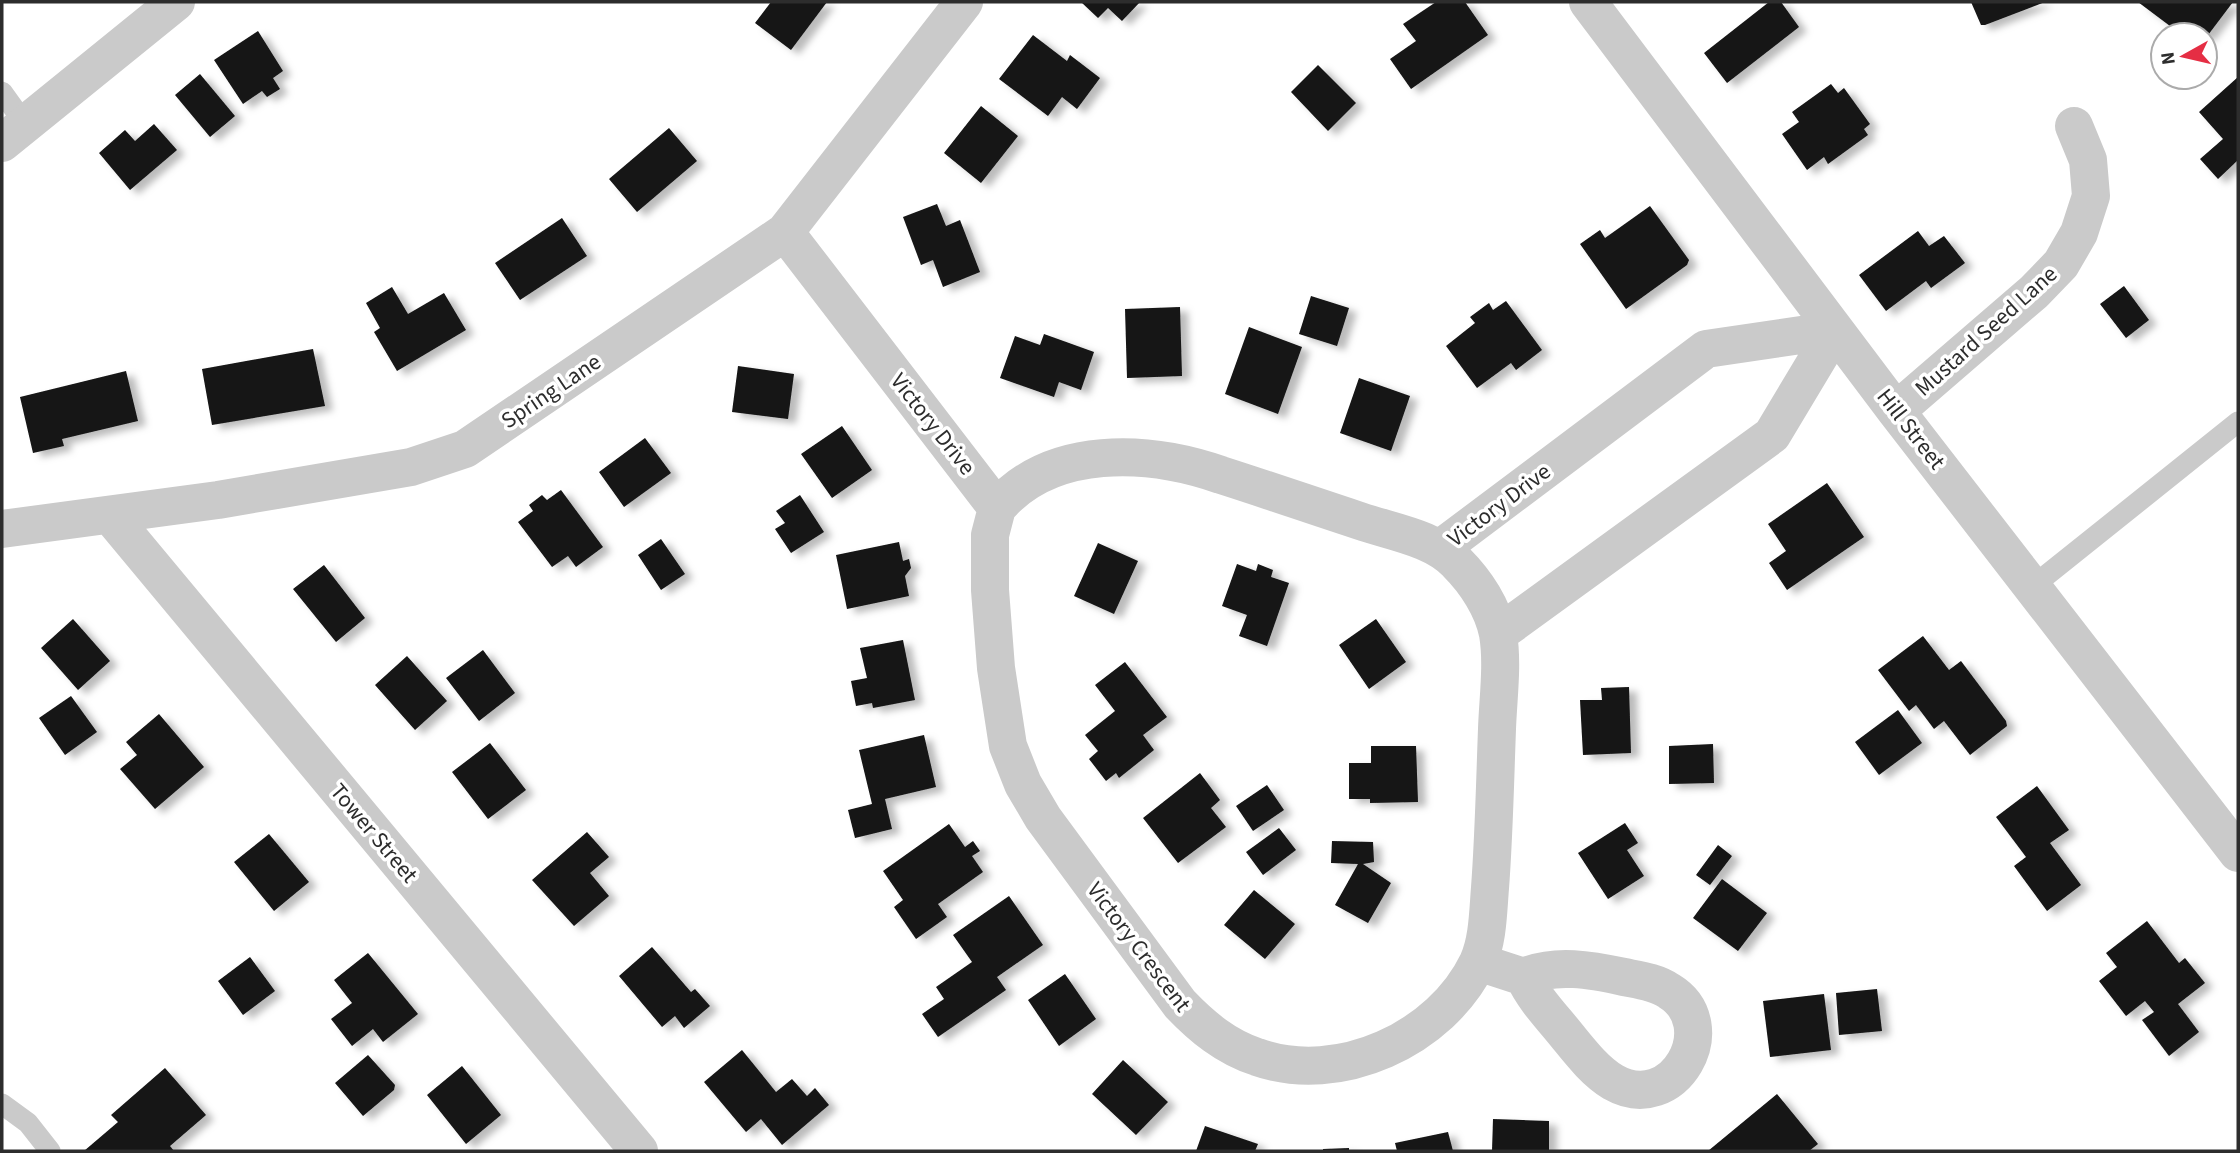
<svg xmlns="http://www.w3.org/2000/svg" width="2240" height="1153" viewBox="0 0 2240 1153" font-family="'Source Sans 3',sans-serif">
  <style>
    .building { fill: #141414; filter: url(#shadow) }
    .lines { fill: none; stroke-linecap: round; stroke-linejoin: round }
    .lane { stroke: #cacaca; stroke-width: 21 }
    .street { stroke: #cacaca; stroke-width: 38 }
    .labels { text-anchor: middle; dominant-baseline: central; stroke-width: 7; stroke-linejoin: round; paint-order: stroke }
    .street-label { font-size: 23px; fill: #2d2d2d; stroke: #fff }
  </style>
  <defs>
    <filter id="shadow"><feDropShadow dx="8" dy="4.5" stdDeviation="3.5" flood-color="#0004"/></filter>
  </defs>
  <rect width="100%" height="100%" fill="#fff"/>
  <!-- building -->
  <path class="building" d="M 771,2 L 827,2 L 791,50 L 755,23 Z
    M 1081,2 L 1140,2 L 1122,21 L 1108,8 L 1098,18 Z
    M 1436,2 L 1465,2 L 1488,35 L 1411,89 L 1390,59 L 1416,41 L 1403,24 Z
    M 1769,2 L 1781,2 L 1799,27 L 1727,83 L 1704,53 Z
    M 1971,2 L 2045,2 L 1985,25 L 1981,25 Z
    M 2138,2 L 2233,2 L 2205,39 L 2205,35 L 2182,35 Z
    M 258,31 L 283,71 L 273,78 L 280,89 L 267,97 L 262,91 L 243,104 L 214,60 Z
    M 1033,35 L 1067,61 L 1070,55 L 1100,78 L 1077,109 L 1062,97 L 1048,116 L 999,79 Z
    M 1318,65 L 1356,103 L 1328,131 L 1291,92 Z
    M 200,74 L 235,116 L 210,137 L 175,95 Z
    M 2238,77 L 2238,160 L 2218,179 L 2200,159 L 2223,139 L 2199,112 Z
    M 1831,84 L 1838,93 L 1844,88 L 1870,124 L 1864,129 L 1868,135 L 1828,164 L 1824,157 L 1807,170 L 1782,134 L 1799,122 L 1792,112 Z
    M 981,106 L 1018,136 L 981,183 L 944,153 Z
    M 154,124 L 177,150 L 130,190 L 99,153 L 125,130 L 135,141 Z
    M 669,128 L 697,161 L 637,212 L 609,179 Z
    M 937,204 L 946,226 L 960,220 L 980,272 L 943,287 L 933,260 L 921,265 L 903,217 Z
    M 1650,206 L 1689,260 L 1687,265 L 1626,309 L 1580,244 L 1600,230 L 1605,238 Z
    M 562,218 L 587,256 L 520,300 L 495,263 Z
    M 1918,231 L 1929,246 L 1944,236 L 1965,263 L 1931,288 L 1926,281 L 1886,311 L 1859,275 Z
    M 2124,286 L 2149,320 L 2126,338 L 2100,304 Z
    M 392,287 L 408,314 L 444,293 L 466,330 L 397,371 L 374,332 L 380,328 L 366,303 Z
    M 1311,296 L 1349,308 L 1337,346 L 1299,334 Z
    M 1506,301 L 1542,350 L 1516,370 L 1511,363 L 1477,388 L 1446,346 L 1475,323 L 1470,317 L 1489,303 L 1493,310 Z
    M 1180,307 L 1182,376 L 1127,378 L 1125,309 Z
    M 1249,327 L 1302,347 L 1278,414 L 1225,394 Z
    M 1044,334 L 1094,352 L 1081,390 L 1059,382 L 1054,397 L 1000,378 L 1015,336 L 1040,345 Z
    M 313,349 L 325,406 L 212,425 L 202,369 Z
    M 738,366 L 794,374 L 788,419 L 732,412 Z
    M 126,371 L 138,421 L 62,439 L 64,446 L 33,453 L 20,397 Z
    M 1359,378 L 1410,396 L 1391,451 L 1340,433 Z
    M 842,426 L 872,470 L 832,498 L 801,454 Z
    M 645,438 L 671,473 L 624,507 L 599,472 Z
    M 1827,483 L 1864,537 L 1787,590 L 1769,563 L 1786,551 L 1768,524 Z
    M 561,490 L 603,547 L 576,567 L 568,556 L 552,567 L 518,522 L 533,511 L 529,505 L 542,495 L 547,500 Z
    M 800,495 L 824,532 L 791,553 L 775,529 L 785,523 L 776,511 Z
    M 661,539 L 685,574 L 661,590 L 638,555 Z
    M 899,542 L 903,561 L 909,559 L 911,568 L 905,576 L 909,596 L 847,609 L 836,555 Z
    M 1098,543 L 1138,561 L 1114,614 L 1074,596 Z
    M 1237,564 L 1256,571 L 1258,564 L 1273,570 L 1271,577 L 1289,583 L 1267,646 L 1239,636 L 1247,615 L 1222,606 Z
    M 324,565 L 365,618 L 336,642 L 293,589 Z
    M 73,619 L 110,661 L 78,690 L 41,648 Z
    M 1376,619 L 1406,662 L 1369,689 L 1339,645 Z
    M 1923,636 L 1949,670 L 1961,661 L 2006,721 L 2007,726 L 1970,755 L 1944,721 L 1934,729 L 1916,705 L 1909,711 L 1878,670 Z
    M 903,640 L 915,700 L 873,708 L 872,703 L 856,706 L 851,681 L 867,678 L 860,648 Z
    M 483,650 L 515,693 L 479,721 L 446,678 Z
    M 407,656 L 447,701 L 415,730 L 375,685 Z
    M 1125,662 L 1167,717 L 1143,735 L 1154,750 L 1119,778 L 1116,773 L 1106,781 L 1089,759 L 1098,751 L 1085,735 L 1115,711 L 1095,685 Z
    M 1629,687 L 1631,753 L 1583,755 L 1580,700 L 1602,700 L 1601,688 Z
    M 71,696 L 97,732 L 65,755 L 39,718 Z
    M 1898,710 L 1922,743 L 1879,775 L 1855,742 Z
    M 159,714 L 204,767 L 155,809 L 120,769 L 137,755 L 126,742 Z
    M 924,735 L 936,787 L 885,799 L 892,829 L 855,838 L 848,810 L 872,804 L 859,750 Z
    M 490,743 L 526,790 L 488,819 L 452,772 Z
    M 1713,744 L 1714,783 L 1669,784 L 1669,746 Z
    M 1371,746 L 1416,746 L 1418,802 L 1370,803 L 1370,799 L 1349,799 L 1349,763 L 1371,763 Z
    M 1200,773 L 1220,800 L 1211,808 L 1226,827 L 1178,863 L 1143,818 Z
    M 1267,785 L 1284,810 L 1253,831 L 1236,806 Z
    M 2037,786 L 2069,830 L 2050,843 L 2081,885 L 2047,911 L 2014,866 L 2026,857 L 1996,817 Z
    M 1625,823 L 1638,843 L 1627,850 L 1644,876 L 1608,899 L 1578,853 Z
    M 949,824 L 965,847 L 973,841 L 980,851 L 972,856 L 983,872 L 938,904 L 947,917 L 916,939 L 894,907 L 903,900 L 883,871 Z
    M 1279,828 L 1296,850 L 1263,875 L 1246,852 Z
    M 587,832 L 609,857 L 590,873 L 609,896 L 574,926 L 532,880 Z
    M 269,834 L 309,882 L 274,911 L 234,862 Z
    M 1332,841 L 1373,842 L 1374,862 L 1363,864 L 1391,883 L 1368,923 L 1335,905 L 1358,864 L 1331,863 Z
    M 1718,845 L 1732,856 L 1710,885 L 1696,875 Z
    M 1722,879 L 1767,913 L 1738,951 L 1693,918 Z
    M 1254,890 L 1295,924 L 1265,959 L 1224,925 Z
    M 1009,896 L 1043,945 L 997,977 L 1006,990 L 938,1037 L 922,1014 L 944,999 L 936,987 L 972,962 L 953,935 Z
    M 2147,921 L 2179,963 L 2185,958 L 2205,983 L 2178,1004 L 2199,1032 L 2169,1056 L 2142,1020 L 2154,1012 L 2145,1001 L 2126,1016 L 2099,981 L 2117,967 L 2106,953 Z
    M 652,947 L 691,992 L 695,989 L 710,1006 L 684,1028 L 675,1016 L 662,1027 L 619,976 Z
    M 368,953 L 418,1014 L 383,1042 L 373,1029 L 352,1046 L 331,1019 L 352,1003 L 334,980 Z
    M 250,957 L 275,991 L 243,1015 L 218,981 Z
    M 1065,974 L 1096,1019 L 1059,1046 L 1028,1000 Z
    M 1877,989 L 1882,1031 L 1839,1035 L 1836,993 Z
    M 1824,994 L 1831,1050 L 1770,1057 L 1763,1001 Z
    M 742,1050 L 776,1092 L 792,1079 L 807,1096 L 815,1088 L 829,1105 L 782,1145 L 761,1119 L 746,1132 L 704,1082 Z
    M 368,1055 L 395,1085 L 394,1090 L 363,1116 L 335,1083 Z
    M 1123,1060 L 1168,1102 L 1136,1135 L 1092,1094 Z
    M 462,1066 L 501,1115 L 466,1144 L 427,1095 Z
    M 165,1068 L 206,1115 L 170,1146 L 174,1151 L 84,1151 L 118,1122 L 111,1115 Z
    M 1777,1094 L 1818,1144 L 1809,1151 L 1708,1151 Z
    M 1493,1119 L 1549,1121 L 1549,1151 L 1492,1151 Z
    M 1205,1126 L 1258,1144 L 1255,1151 L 1196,1151 Z
    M 1448,1132 L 1453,1151 L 1397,1151 L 1395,1143 Z
    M 1349,1148 L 1349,1151 L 1323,1151 L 1323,1149 Z"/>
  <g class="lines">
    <!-- lane -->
    <path class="lane" d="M 2,92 L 25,124
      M 2033,586 L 2238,422
      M 2,1104 L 28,1123 L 50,1151"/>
    <!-- street -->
    <path class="street" d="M 1588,2 L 1896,411 L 2238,853
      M 2,143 L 176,2
      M 785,232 L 997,508 C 1051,444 1149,450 1221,475 C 1268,490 1314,506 1360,521 C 1392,532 1434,538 1457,563 C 1476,582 1493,608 1498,634 C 1503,664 1498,699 1497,729 C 1495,782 1494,835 1490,888 C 1488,912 1488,940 1478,962 C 1441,1039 1339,1086 1257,1057 C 1226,1047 1202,1027 1180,1004 L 1043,818 L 1023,784 L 1008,746 L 996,668 L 990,590 L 990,535 L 997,508
      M 1896,411 L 2034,292 L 2061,264 L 2079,233 L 2091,196 L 2088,160 L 2074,126
      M 110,515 L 639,1151
      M 2,529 L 218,500 L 411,467 L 465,449 L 785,232 L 964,2
      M 1441,548 L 1706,349 L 1835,330 L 1772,435 L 1498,634
      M 1478,962 L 1524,977 C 1534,999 1553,1018 1568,1037 C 1581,1053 1595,1071 1613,1082 C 1674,1117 1725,1025 1669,991 C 1656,982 1639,980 1624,977 C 1592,970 1555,963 1524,977"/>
  </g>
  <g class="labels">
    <!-- street labels -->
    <g class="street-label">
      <text transform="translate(1986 331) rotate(-42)">Mustard Seed Lane</text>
      <text transform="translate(551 391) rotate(-34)">Spring Lane</text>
      <text transform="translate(933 424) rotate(52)">Victory Drive</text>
      <text transform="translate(1911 429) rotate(52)">Hill Street</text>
      <text transform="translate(1499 505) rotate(-37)">Victory Drive</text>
      <text transform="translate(374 833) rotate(50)">Tower Street</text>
      <text transform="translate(1139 947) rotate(53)">Victory Crescent</text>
    </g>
  </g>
  <!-- border -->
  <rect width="2240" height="1153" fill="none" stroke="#2d2d2d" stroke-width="7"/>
  <!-- north arrow -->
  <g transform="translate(2184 56) rotate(262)"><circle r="33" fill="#ffffff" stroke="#ababab" stroke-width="2"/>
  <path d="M0-5L12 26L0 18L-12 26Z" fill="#e52e44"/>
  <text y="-10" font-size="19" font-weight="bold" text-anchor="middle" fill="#2d2d2d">N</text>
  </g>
</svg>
